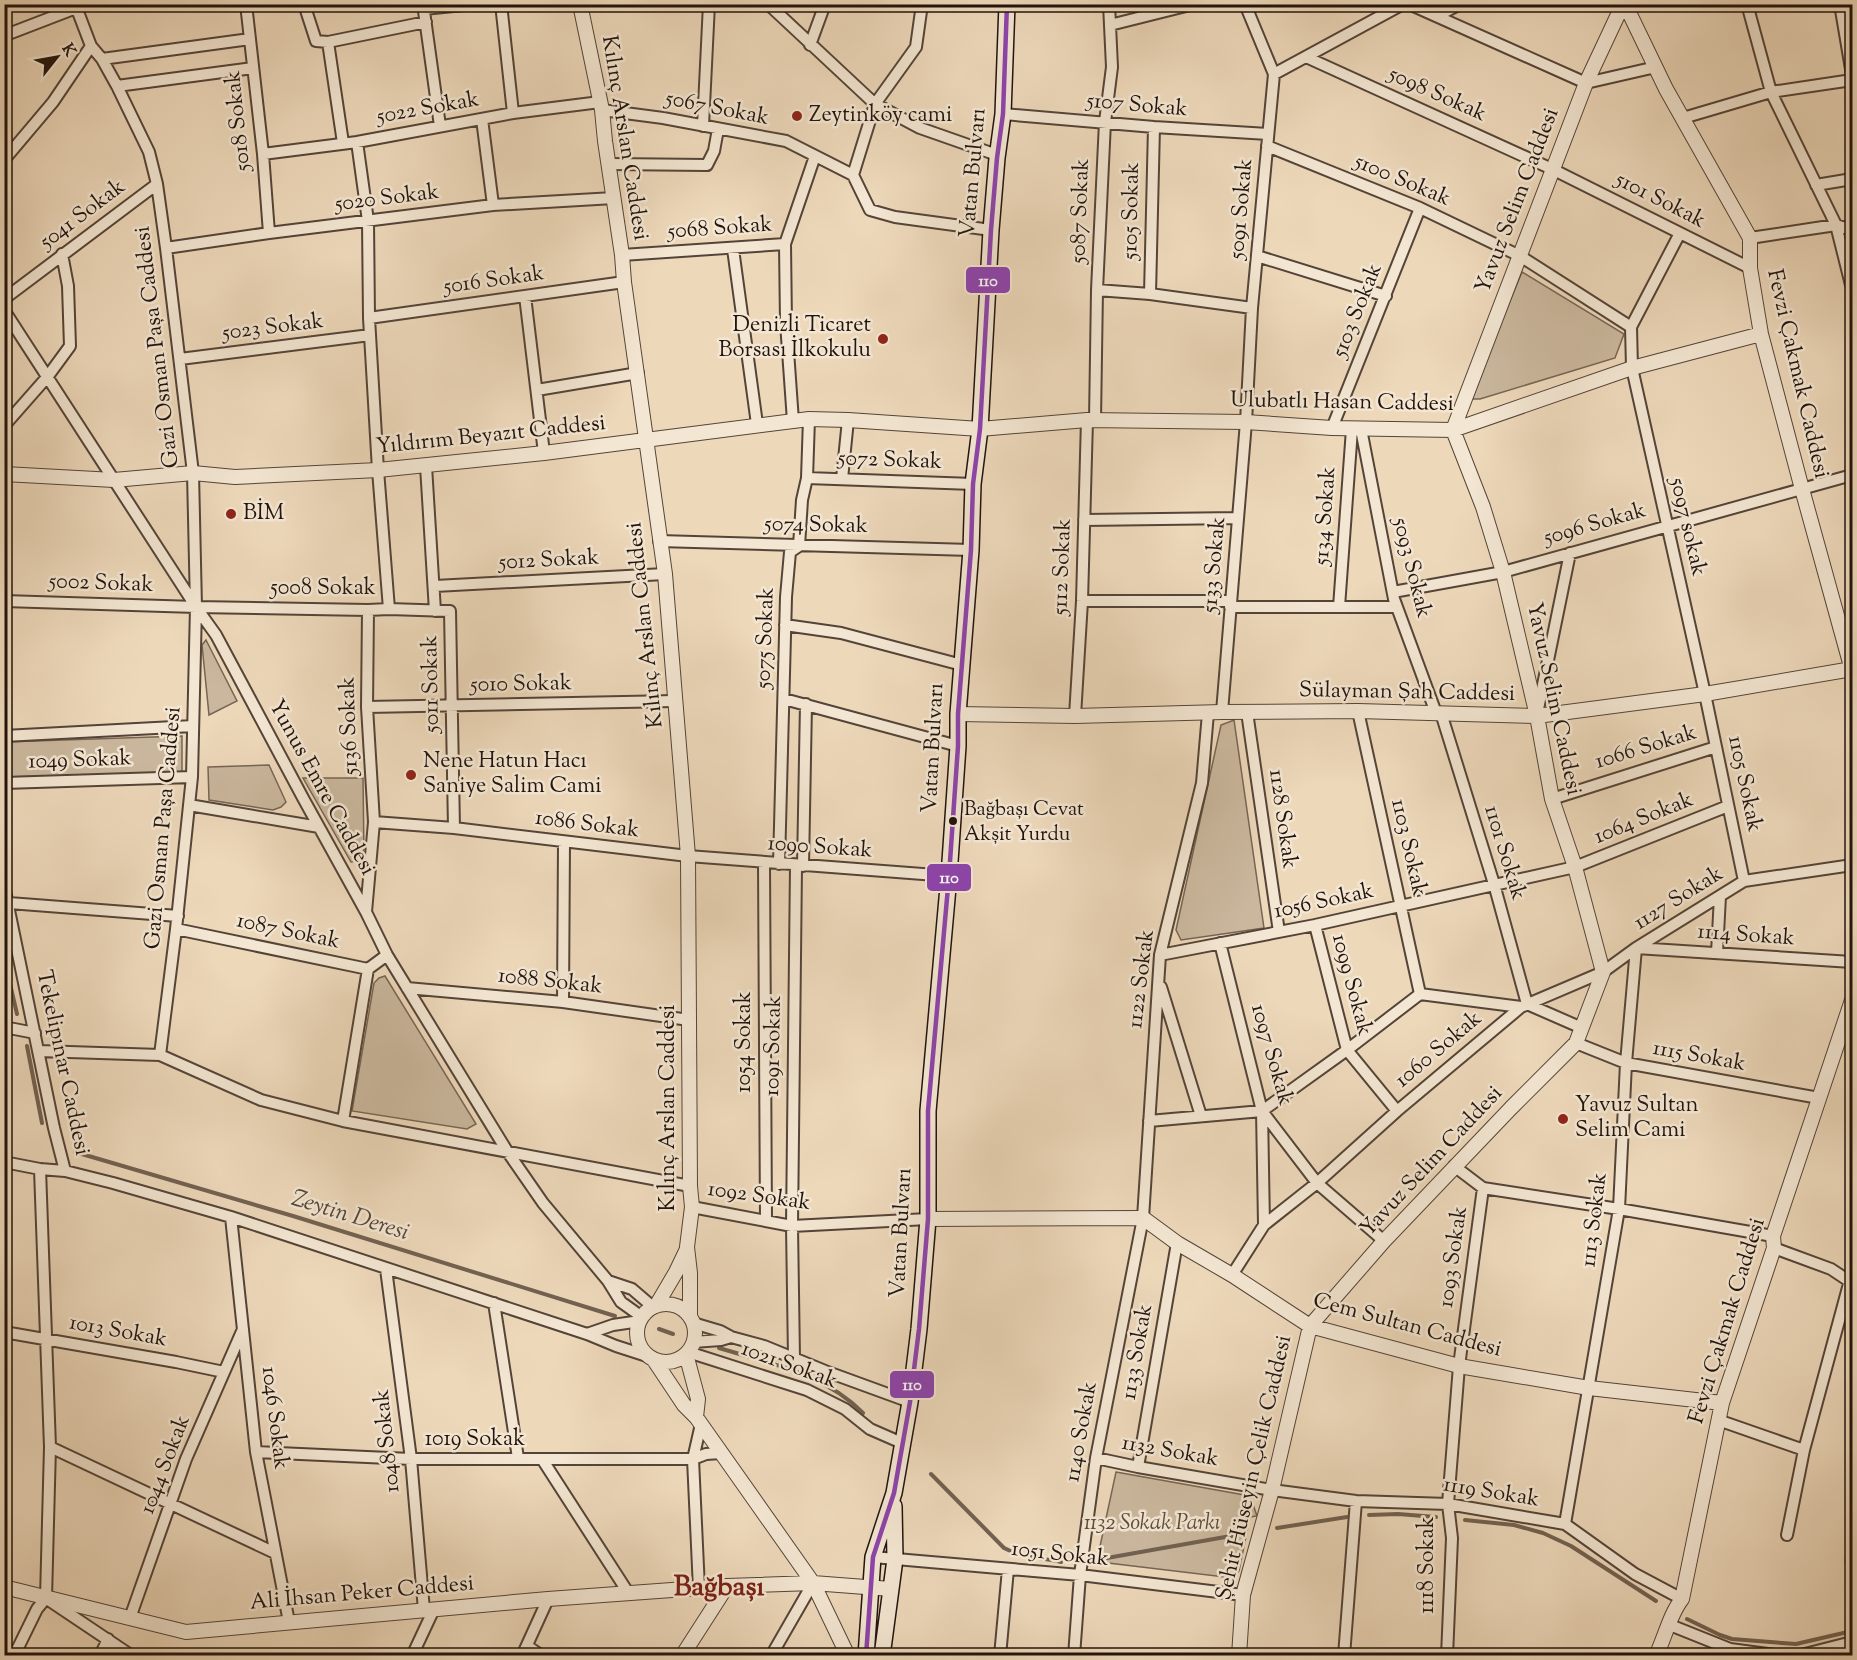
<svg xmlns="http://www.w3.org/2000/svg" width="1857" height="1660" viewBox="0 0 1857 1660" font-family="'Sorts Mill Goudy',serif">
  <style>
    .green { fill: #cab79d; stroke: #766555; stroke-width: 1.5 }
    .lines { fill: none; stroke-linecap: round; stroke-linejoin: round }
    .stream { stroke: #726151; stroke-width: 4 }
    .minor-casing { stroke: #544438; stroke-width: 14 }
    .tertiary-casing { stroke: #544438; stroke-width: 16 }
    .secondary-casing { stroke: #21130d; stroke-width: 18 }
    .minor { stroke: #f3e6d2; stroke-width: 10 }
    .tertiary { stroke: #f3e6d2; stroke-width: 14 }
    .secondary { stroke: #f3e6d2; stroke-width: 15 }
    .bus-1-casing { stroke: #f3e6d2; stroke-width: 9 }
    .bus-1 { stroke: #8e44ad; stroke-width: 4.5 }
    .poi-dot { fill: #8f2418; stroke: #f3e6d2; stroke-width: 2 }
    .bus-dot { fill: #21130d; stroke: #f3e6d2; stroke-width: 2 }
    .labels { text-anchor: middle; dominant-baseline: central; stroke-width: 5; stroke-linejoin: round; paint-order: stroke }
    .bus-label { font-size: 20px; fill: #21130d; stroke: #f3e6d2; text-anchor: start }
    .street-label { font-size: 22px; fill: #21130d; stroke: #f3e6d2 }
    .poi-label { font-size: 22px; fill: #21130d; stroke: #f3e6d2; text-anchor: start }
    .park-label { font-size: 22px; font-style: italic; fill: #5c4c3f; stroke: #f3e6d2 }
    .water-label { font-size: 24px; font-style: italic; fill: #57473b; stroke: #f3e6d2 }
    .district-label { font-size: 28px; font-weight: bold; fill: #7a1f14; stroke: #f3e6d2 }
    .line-badge { stroke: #f3e6d2; stroke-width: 2 }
    .badge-label { font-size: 16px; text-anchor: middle; font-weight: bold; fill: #fff }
  </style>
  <rect width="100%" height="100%" fill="#edd8ba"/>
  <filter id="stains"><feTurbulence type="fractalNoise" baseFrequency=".00333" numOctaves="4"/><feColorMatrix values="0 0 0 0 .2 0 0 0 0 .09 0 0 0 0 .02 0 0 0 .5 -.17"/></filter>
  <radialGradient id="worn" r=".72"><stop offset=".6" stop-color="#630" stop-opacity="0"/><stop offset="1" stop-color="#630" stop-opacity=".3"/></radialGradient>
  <!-- green -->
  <path class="green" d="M 1522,272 L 1624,334 L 1615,358 L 1480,399 L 1469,399 Z
    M 206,640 L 237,701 L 209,715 L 202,645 Z
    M 1234,720 L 1264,928 L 1181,940 L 1176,930 L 1221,725 Z
    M 182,736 L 182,773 L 5,777 L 4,742 Z
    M 269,765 L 286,802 L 281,807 L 273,810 L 209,800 L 208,767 Z
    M 303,778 L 363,778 L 364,858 L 359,861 L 351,862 Z
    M 385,976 L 476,1124 L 467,1129 L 352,1111 L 374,983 L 379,978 Z
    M 1116,1472 L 1250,1496 L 1257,1516 L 1250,1517 L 1239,1571 L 1233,1578 L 1108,1563 L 1103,1561 L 1099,1551 Z
    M 1852,1501 L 1852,1575 L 1845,1562 Z"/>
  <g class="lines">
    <!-- stream -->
    <path class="stream" d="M 4,958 L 17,1014
      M 27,1046 L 42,1123
      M 75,1152 L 293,1216 L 615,1316
      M 659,1329 L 673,1334
      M 719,1348 C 771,1364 824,1373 863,1413
      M 931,1474 L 1004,1548 C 1021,1557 1042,1558 1061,1562
      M 1369,1515 L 1398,1514 L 1436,1517
      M 1465,1520 L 1514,1525 L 1543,1533 L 1571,1546 L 1656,1601
      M 1277,1528 L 1347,1517
      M 1107,1558 L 1242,1534
      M 1687,1619 L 1720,1635 L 1732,1639 L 1782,1643 L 1796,1644 L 1852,1631"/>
    <defs>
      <path id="minor" d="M 75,4 L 91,46 L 102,59 L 117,86 L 149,152 L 157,184 L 166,248 L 193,473 L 196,607 L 192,777 L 176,929 L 160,1055
        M 246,4 L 263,154 L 269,233
        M 304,4 L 316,41 L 328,42 L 426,22
        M 423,4 L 440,126
        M 501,4 L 513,113
        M 768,4 L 875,104 L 920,128 L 997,155
        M 1409,4 L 1586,83 L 1656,67
        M 1747,4 L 1771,92 L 1836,225 L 1852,289
        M 1840,4 L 1852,75
        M 424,9 L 473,4
        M 1437,16 L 1460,4
        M 1110,25 L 1194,4
        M 4,32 L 11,33 L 76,8 L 80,4
        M 328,42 L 343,143
        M 810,45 L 825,4
        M 1306,57 L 1552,169 L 1750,268
        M 102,59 L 250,39
        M 1274,74 L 1403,4
        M 117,86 L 253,68
        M 602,110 L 663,118 L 786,141 L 853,175
        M 1003,114 L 1154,127 L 1268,134
        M 1683,118 L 1771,92 L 1852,80
        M 482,119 L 493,205
        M 703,126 L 709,4
        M 357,142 L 368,221 L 369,318 L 378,470 L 389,609
        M 1267,146 L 1420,208 L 1520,256 L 1631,327
        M 263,154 L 357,142 L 513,113 L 600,102
        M 4,160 L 53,102 L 91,46
        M 609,164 L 707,165 L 714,151 L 718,129
        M 853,175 L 875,104 L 916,47 L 922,4
        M 853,175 L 870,210 L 895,217 L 991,230
        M 1816,185 L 1852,179
        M 1680,233 L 1631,327 L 1632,368 L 1705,694 L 1744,881
        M 1750,238 L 1836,225 L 1852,230
        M 166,248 L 269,233 L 493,205 L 614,198
        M 733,249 L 757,424
        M 622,255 L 785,244
        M 1257,256 L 1386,296
        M 1097,290 L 1150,294 L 1252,308
        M 1150,294 L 1154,127
        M 525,296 L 544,453
        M 4,299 L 157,184
        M 4,310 L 196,607 L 216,635 L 303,798 L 366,912 L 387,955 L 507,1151 L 543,1203 L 608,1281 L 621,1302 L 642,1317
        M 369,318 L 624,282
        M 180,359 L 370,335
        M 537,390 L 638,373
        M 1095,420 L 1097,290 L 1105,122 L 1112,67 L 1109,4
        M 793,421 L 786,323 L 785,244 L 815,156
        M 4,426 L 48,376 L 70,346 L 68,286 L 62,254
        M 1332,428 L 1420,208
        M 1361,429 L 1394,599 L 1436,713
        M 426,466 L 435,611
        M 807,478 L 973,484
        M 842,479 L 848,420
        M 1084,520 L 1238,518
        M 659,541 L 971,550
        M 435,586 L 665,574
        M 1393,592 L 1503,572 L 1852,475
        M 4,601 L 196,607 L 368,610 L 389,609 L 450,611 L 454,828
        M 1082,601 L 1231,601
        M 1230,607 L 1397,607
        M 1339,607 L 1352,429
        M 785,625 L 841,633 L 962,665
        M 784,699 L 958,746
        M 367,707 L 675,701
        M 1358,711 L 1420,994
        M 1222,712 L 1246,422 L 1252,308 L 1274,74 L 1245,4
        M 1247,712 L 1279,932
        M 1441,713 L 1494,884 L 1527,1004
        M 1537,714 L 1570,553
        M 1075,716 L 1082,601 L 1087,420
        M 4,736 L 193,726
        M 4,783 L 192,777
        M 1552,799 L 1716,747
        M 189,805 L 319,827
        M 374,822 L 454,828 L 688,856 L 949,876
        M 764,863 L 766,1221
        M 779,864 L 786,597 L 790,552 L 799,546 L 802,500 L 807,478 L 809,419
        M 803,866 L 806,704
        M 4,886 L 54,1128 L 65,1171
        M 9,903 L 178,916
        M 366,912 L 374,822 L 367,707 L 368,610
        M 1315,925 L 1347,1050 L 1397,1111
        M 176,929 L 368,969 L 387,955
        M 1220,943 L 1262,1111 L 1317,1183 L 1384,1241
        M 1717,953 L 1720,896
        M 1160,955 L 1315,925 L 1575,867 L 1728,806
        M 1161,987 L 1201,1116
        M 407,988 L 563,1002 L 689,1020
        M 1420,994 L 1521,1007
        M 563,1002 L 564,842
        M 1527,1004 L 1582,1028
        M 4,1027 L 35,1033
        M 1576,1043 L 1626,1063 L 1819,1098
        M 39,1051 L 160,1055 L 261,1100 L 343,1121 L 690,1186
        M 1262,1111 L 1264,1225
        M 343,1121 L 368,969
        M 1149,1121 L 1262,1111 L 1347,1050 L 1420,994
        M 4,1162 L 40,1169 L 65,1171 L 113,1183 L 231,1217 L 587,1334 L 616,1346 L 647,1356
        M 1454,1166 L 1483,1188 L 1619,1209 L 1773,1236
        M 40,1169 L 50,1447 L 46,1598
        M 692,1207 L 792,1226 L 928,1219
        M 231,1217 L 256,1452 L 289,1622
        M 1774,1248 L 1831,1269 L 1852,1283
        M 386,1269 L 411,1459 L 424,1610
        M 1232,1275 L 1264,1225 L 1317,1183 L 1397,1111 L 1521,1007 L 1603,972 L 1636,948 L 1744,881 L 1852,865
        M 608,1281 L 632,1289 L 653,1307
        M 494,1303 L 518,1458
        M 693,1323 L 720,1331 L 731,1337 L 764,1346 L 825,1371 L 910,1402
        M 4,1332 L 176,1362 L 224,1372
        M 587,1334 L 613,1325 L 640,1321
        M 693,1342 L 721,1340 L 731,1337
        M 688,1352 L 807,1390 L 845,1409 L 870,1429 L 902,1443
        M 794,1358 L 792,1226 L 796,866
        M 1718,1420 L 1804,1450 L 1850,1280
        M 50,1447 L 275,1553
        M 256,1452 L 411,1459 L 693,1459 L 706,1454 L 721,1453
        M 1096,1458 L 1138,1467 L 1272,1490 L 1356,1501 L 1448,1504 L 1565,1524 L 1635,1574 L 1682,1599
        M 542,1459 L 629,1594
        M 1138,1467 L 1177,1243
        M 1565,1524 L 1619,1209 L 1626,1063 L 1636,948 L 1852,962
        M 1787,1535 L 1804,1450
        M 873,1557 L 1080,1575 L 1243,1595
        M 699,1589 L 693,1459 L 701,1424
        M 50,1601 L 132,1656
        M 130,1618 L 186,1459 L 243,1329
        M 1670,1625 L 1730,1649 L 1783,1656
        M 527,1646 L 542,1656
        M 14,1656 L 37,1609 L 46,1598
        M 100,1656 L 108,1639
        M 412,1656 L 434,1609
        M 522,1656 L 548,1599
        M 771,1656 L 813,1583
        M 1000,1656 L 1008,1569
        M 1074,1656 L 1080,1575 L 1096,1458 L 1143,1218 L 1160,955 L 1202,783 L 1208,713
        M 1344,1656 L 1356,1501
        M 1447,1656 L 1452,1538 L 1448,1504 L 1459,1366 L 1483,1188
        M 1797,1656 L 1852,1642"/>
      <path id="tertiary" d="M 580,4 L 602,110 L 605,141 L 622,255 L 624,282 L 665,574 L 688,856 L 690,1186 L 692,1207 L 687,1247 L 690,1273 L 690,1317
        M 1625,4 L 1666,89 L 1750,238 L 1750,268 L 1761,334 L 1802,489 L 1852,670
        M 4,474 L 114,480 L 193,473 L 235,477 L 378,470 L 544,453 L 809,419 L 848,420 L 980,429 L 1087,420 L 1246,422 L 1332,428 L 1453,430 L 1632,368 L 1761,334
        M 958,714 L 1075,716 L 1222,712 L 1358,711 L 1537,716 L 1705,694 L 1852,669
        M 928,1219 L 1143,1218 L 1177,1243 L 1232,1275 L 1310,1326 L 1459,1366 L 1589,1388 L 1722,1403
        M637 1333a29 29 0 1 1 58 0a29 29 0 1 1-58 0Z
        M 656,1306 L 676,1272 L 687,1249
        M 686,1354 L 698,1399 L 696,1417
        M 654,1360 L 684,1405 L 696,1417 L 813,1583 L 848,1656
        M 4,1587 L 186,1632 L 548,1599 L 727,1586 L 813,1583 L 891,1589
        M 682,1656 L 727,1586
        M 1239,1656 L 1243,1595 L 1272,1490 L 1310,1326 L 1384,1241 L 1511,1108 L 1576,1043 L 1603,972 L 1575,867 L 1552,799 L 1537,716 L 1503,572 L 1483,507 L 1453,430 L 1586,83 L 1623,4
        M 1656,1656 C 1665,1637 1670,1614 1682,1599 L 1722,1403 L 1774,1248 L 1773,1236 L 1852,1000"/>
      <path id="secondary" d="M 866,1656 L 873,1557 L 894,1493 L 910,1402 L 919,1329 L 928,1219 L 928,1111 L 949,876 L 958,746 L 958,714 L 971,550 L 973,484 L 980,429 L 991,230 L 997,158 L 1003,114 L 1007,4
        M 882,1656 L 895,1559 L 894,1506"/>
    </defs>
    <!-- minor casing -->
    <use href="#minor" class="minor-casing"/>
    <!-- tertiary casing -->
    <use href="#tertiary" class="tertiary-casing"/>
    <!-- secondary casing -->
    <use href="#secondary" class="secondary-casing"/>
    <!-- minor -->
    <use href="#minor" class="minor"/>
    <!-- tertiary -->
    <use href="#tertiary" class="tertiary"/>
    <!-- secondary -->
    <use href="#secondary" class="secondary"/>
    <defs>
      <path id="bus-1" d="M 866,1656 L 873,1557 L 894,1493 L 910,1402 L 919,1329 L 928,1219 L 928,1111 L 949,876 L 958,746 L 958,714 L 971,550 L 973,484 L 980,429 L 991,230 L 997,158 L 1003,114 L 1007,4"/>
    </defs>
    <!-- bus-1 casing -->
    <use href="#bus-1" class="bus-1-casing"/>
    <!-- bus-1 -->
    <use href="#bus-1" class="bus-1"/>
  </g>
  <!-- markers -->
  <g class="poi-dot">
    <circle cx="797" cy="116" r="6"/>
    <circle cx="883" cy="339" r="6"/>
    <circle cx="231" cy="514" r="6"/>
    <circle cx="411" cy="775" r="6"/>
    <circle cx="1563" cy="1119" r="6"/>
  </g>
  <circle class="bus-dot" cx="953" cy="821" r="5"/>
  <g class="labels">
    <!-- bus labels -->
    <g class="bus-label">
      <text x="964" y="810">Bağbaşı Cevat<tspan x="964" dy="25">Akşit Yurdu</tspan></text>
    </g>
    <!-- street labels -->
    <g class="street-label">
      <text transform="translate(1437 95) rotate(24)">5098 Sokak</text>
      <text transform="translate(1137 106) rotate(5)">5107 Sokak</text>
      <text transform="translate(428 109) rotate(-10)">5022 Sokak</text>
      <text transform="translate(717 109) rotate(11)">5067 Sokak</text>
      <text transform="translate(239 121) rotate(-96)">5018 Sokak</text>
      <text transform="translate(624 138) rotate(81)">Kılınç Arslan Caddesi</text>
      <text transform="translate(974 173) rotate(-85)">Vatan Bulvarı</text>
      <text transform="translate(1402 181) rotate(23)">5100 Sokak</text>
      <text transform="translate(387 199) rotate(-7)">5020 Sokak</text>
      <text transform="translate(1518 201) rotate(-69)">Yavuz Selim Caddesi</text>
      <text transform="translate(1660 201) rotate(27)">5101 Sokak</text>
      <text transform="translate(1242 209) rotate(-85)">5091 Sokak</text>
      <text transform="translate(1081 211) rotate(-88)">5087 Sokak</text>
      <text transform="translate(1132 211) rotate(-89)">5105 Sokak</text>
      <text transform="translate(83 215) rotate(-37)">5041 Sokak</text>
      <text transform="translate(720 229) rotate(-4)">5068 Sokak</text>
      <text transform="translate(494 281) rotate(-8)">5016 Sokak</text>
      <text transform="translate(1358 311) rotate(-68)">5103 Sokak</text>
      <text transform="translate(273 328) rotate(-7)">5023 Sokak</text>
      <text transform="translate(158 347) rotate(-97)">Gazi Osman Paşa Caddesi</text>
      <text transform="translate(1797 374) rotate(77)">Fevzi Çakmak Caddesi</text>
      <text transform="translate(1342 403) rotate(1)">Ulubatlı Hasan Caddesi</text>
      <text transform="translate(491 436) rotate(-6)">Yıldırım Beyazıt Caddesi</text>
      <text transform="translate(890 461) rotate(2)">5072 Sokak</text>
      <text transform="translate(1326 516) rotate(-86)">5134 Sokak</text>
      <text transform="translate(1595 525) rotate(-16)">5096 Sokak</text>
      <text transform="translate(816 526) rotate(1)">5074 Sokak</text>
      <text transform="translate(1687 527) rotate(77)">5097 sokak</text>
      <text transform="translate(549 561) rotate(-3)">5012 Sokak</text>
      <text transform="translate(1215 565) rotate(-85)">5133 Sokak</text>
      <text transform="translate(1063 567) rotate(-88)">5112 Sokak</text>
      <text transform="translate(1411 568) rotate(76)">5093 Sokak</text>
      <text transform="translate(101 584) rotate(2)">5002 Sokak</text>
      <text x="323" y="589">5008 Sokak</text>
      <text transform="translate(646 625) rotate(-96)">Kılınç Arslan Caddesi</text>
      <text transform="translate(766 638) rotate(-88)">5075 Sokak</text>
      <text transform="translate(432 684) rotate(-91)">5011 Sokak</text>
      <text transform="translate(521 685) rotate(-1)">5010 Sokak</text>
      <text transform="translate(1407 693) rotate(1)">Sülayman Şah Caddesi</text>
      <text transform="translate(1553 699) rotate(78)">Yavuz Selim Caddesi</text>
      <text transform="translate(350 726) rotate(-92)">5136 Sokak</text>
      <text transform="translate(934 748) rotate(-87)">Vatan Bulvarı</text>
      <text transform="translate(1646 748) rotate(-17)">1066 Sokak</text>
      <text transform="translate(80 761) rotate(-2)">1049 Sokak</text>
      <text transform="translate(1744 784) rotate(78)">1105 Sokak</text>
      <text transform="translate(321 788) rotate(61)">Yunus Emre Caddesi</text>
      <text transform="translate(1282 819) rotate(82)">1128 Sokak</text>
      <text transform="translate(1644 819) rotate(-22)">1064 Sokak</text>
      <text transform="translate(587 825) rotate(7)">1086 Sokak</text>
      <text transform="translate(164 828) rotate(-85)">Gazi Osman Paşa Caddesi</text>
      <text transform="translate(820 848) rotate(4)">1090 Sokak</text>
      <text transform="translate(1408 848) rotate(77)">1103 Sokak</text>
      <text transform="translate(1504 853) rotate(73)">1101 Sokak</text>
      <text transform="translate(1679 899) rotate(-32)">1127 Sokak</text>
      <text transform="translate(1324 902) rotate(-12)">1056 Sokak</text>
      <text transform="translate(288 932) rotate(12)">1087 Sokak</text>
      <text transform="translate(1746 936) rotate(4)">1114 Sokak</text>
      <text transform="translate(1142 979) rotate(-83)">1122 Sokak</text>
      <text transform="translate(550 982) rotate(6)">1088 Sokak</text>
      <text transform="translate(1351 985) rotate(75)">1099 Sokak</text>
      <text transform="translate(745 1042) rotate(-90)">1054 Sokak</text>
      <text transform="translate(774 1046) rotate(-89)">1091 Sokak</text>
      <text transform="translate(1439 1050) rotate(-40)">1060 Sokak</text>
      <text transform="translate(1271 1055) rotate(74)">1097 Sokak</text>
      <text transform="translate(1699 1057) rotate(10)">1115 Sokak</text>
      <text transform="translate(62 1063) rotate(78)">Tekelipınar Caddesi</text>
      <text transform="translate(669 1108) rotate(-90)">Kılınç Arslan Caddesi</text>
      <text transform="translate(1432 1162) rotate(-47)">Yavuz Selim Caddesi</text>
      <text transform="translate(759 1197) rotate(8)">1092 Sokak</text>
      <text transform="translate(1595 1220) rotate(-83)">1113 Sokak</text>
      <text transform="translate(902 1233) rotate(-87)">Vatan Bulvarı</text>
      <text transform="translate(1454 1257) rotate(-82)">1093 Sokak</text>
      <text transform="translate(1728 1321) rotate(-73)">Fevzi Çakmak Caddesi</text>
      <text transform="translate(1407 1326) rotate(15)">Cem Sultan Caddesi</text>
      <text transform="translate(118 1332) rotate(10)">1013 Sokak</text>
      <text transform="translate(1138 1352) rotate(-80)">1133 Sokak</text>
      <text transform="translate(789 1366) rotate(20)">1021 Sokak</text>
      <text transform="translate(274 1418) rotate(83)">1046 Sokak</text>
      <text transform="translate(1082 1432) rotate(-80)">1140 Sokak</text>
      <text x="475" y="1440">1019 Sokak</text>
      <text transform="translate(388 1441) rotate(-96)">1048 Sokak</text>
      <text transform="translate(1170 1452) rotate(10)">1132 Sokak</text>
      <text transform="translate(166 1465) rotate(-69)">1044 Sokak</text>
      <text transform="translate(1255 1468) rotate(-77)">Şehit Hüseyin Çelik Caddesi</text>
      <text transform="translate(1491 1493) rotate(9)">1119 Sokak</text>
      <text transform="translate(1060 1555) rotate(6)">1051 Sokak</text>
      <text transform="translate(1428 1565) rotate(-90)">1118 Sokak</text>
      <text transform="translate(362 1594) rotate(-5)">Ali İhsan Peker Caddesi</text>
    </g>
    <!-- poi labels -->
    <g class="poi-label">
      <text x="809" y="116">Zeytinköy cami</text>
      <text x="871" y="326" text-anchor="end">Denizli Ticaret<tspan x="871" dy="25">Borsası İlkokulu</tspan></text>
      <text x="243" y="514">BİM</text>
      <text x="423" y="762">Nene Hatun Hacı<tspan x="423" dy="25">Saniye Salim Cami</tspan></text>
      <text x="1575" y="1106">Yavuz Sultan<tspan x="1575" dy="25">Selim Cami</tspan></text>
    </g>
    <!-- park labels -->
    <g class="park-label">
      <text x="1152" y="1524">1132 Sokak Parkı</text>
    </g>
    <!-- water labels -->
    <g class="water-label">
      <text transform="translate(350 1216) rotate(17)">Zeytin Deresi</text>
    </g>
    <!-- district labels -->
    <g class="district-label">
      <text x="719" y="1588">Bağbaşı</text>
    </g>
  </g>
  <g class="line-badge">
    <rect x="965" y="266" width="46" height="28" rx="6" fill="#8e44ad"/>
    <rect x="926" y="863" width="46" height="29" rx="6" fill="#8e44ad"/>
    <rect x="889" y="1370" width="46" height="29" rx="6" fill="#8e44ad"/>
  </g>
  <g class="badge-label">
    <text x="988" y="286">110</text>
    <text x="949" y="883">110</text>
    <text x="912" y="1390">110</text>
  </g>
  <!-- margin -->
  <rect width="1857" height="1660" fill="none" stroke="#edd8ba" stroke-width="24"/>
  <rect x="6" y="6" width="1845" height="1648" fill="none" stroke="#21130d" stroke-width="3"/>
  <rect x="12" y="12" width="1833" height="1636" fill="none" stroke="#21130d" stroke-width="1.5"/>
  <!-- north arrow -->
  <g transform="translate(57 57) rotate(59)" stroke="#f3e6d2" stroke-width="4.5" paint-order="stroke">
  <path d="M0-4.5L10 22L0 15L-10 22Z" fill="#21130d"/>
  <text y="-9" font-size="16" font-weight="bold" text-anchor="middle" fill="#21130d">K</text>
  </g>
  <rect width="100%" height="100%" filter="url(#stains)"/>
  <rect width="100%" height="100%" fill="url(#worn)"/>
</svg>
